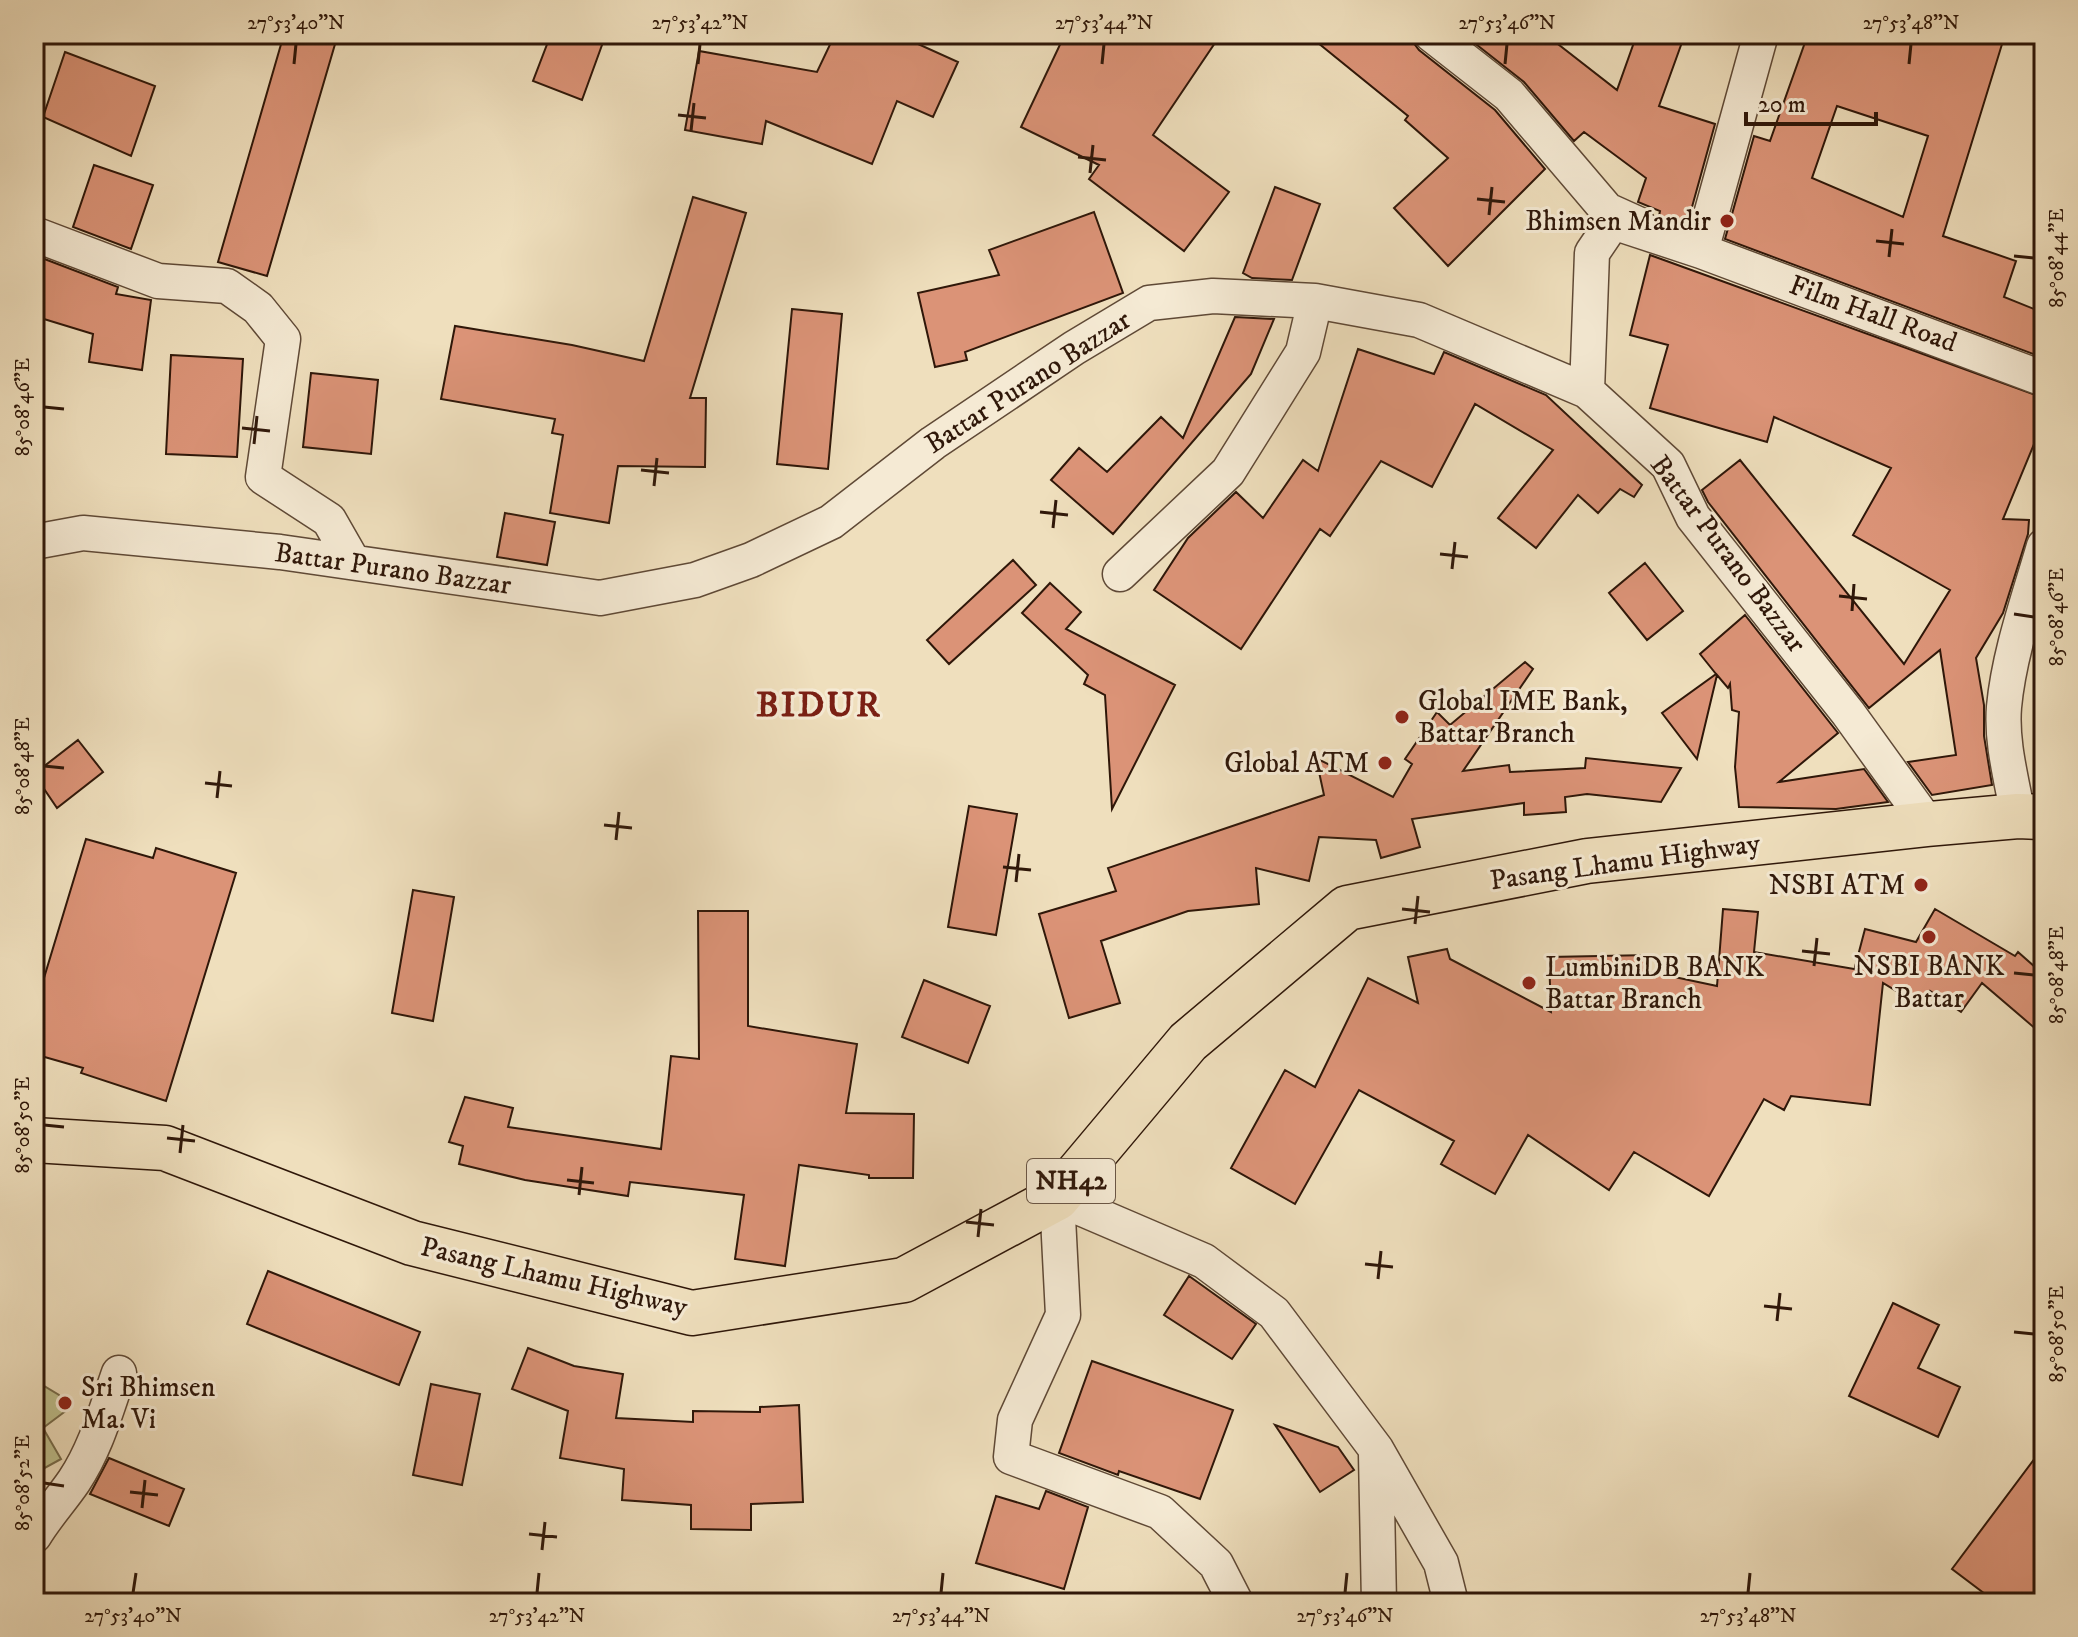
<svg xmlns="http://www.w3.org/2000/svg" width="2078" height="1637" viewBox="0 0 2078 1637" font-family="'IM FELL DW Pica',serif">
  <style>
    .green { fill: #bfc08d; stroke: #776c4b; stroke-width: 2 }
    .building { fill: #db9377; stroke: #2f1709; stroke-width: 2; fill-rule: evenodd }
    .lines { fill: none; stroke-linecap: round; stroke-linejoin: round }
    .minor-casing { stroke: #5f4936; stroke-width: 37 }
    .primary-casing { stroke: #2f1709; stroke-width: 47 }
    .minor { stroke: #f5ead4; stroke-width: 34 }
    .primary { stroke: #efdfbd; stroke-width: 44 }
    .ticks { fill: none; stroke: #2f1709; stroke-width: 3 }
    .poi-dot { fill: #8f2418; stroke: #f5ead4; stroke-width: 3 }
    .labels { text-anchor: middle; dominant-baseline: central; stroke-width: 6; stroke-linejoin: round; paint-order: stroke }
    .shield { fill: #f5ead4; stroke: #6a5646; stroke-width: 2 }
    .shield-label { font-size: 26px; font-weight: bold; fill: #2f1709 }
    .poi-label { font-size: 28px; fill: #2f1709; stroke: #f5ead4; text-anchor: end }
    .street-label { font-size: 28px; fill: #2f1709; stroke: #f5ead4 }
    .district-label { font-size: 36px; font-weight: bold; letter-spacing: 2px; fill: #7a1f14; stroke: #f5ead4 }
    .neatline { fill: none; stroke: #2f1709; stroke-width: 3 }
    .ticks-label { font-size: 20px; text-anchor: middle; fill: #2f1709 }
  </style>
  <rect width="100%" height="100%" fill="#efdfbd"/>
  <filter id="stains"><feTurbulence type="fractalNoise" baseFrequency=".0025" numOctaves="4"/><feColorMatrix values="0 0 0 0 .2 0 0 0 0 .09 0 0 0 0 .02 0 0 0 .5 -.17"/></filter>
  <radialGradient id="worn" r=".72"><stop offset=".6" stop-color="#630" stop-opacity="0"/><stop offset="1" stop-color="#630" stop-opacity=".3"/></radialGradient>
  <!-- green -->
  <path class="green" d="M 34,1371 L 36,1381 L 59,1395 L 67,1410 L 43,1428 L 61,1459 L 39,1471 L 45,1494 L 34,1501 Z"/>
  <!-- building -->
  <path class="building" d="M 284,34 L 338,34 L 267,276 L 218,262 Z
    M 551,34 L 606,34 L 582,100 L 533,81 Z
    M 835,34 L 896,34 L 958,62 L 933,117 L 897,101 L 872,164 L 766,121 L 762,144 L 685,130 L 699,51 L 817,72 Z
    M 1065,34 L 1221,34 L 1153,135 L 1229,192 L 1184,251 L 1089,179 L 1099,165 L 1021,127 Z
    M 1307,34 L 1411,34 L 1413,42 L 1419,50 L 1495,110 L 1545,169 L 1448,266 L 1394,208 L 1448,158 L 1405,120 L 1408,116 Z
    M 1463,34 L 1545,34 L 1617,90 L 1637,34 L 1685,34 L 1659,106 L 1715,124 L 1687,225 L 1659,216 L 1660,211 L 1638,202 L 1646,178 L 1584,132 L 1574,141 L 1524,82 Z
    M 1808,34 L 1983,34 L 2003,41 L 1943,236 L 2016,261 L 2004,297 L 2044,313 L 2044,358 L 1725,239 L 1754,136 L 1770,141 ZM 1837,106 L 1928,136 L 1903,217 L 1812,178 Z
    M 65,52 L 155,86 L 131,156 L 43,117 Z
    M 94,165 L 153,185 L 131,249 L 73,227 Z
    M 1275,187 L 1320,204 L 1292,280 L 1252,278 L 1243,273 Z
    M 693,197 L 746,213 L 690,398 L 706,398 L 705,467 L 618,466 L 609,523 L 550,513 L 563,435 L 552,433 L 555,419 L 441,399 L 455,326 L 572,345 L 644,361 Z
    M 1094,212 L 1123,293 L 965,352 L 967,360 L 935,367 L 918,293 L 999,275 L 989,250 Z
    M 34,255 L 118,287 L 116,294 L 151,300 L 142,370 L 89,362 L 93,334 L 34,316 Z
    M 1650,255 L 2044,398 L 2044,420 L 2003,519 L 2029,520 L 2028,534 L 2003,613 L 1976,658 L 1984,705 L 1984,736 L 1992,785 L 1932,795 L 1908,762 L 1956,755 L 1940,650 L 1869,708 L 1708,502 L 1702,490 L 1740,460 L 1904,664 L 1950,590 L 1853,535 L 1891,468 L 1774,417 L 1767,442 L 1650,408 L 1668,345 L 1630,335 Z
    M 792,309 L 842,314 L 828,469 L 777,464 Z
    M 1235,317 L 1274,319 L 1251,374 L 1113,534 L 1051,480 L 1079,448 L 1107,472 L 1161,417 L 1183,438 Z
    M 1358,349 L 1434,374 L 1444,352 L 1546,395 L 1642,485 L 1634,497 L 1620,489 L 1598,513 L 1578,495 L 1536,548 L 1498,518 L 1553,450 L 1475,404 L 1432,487 L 1381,461 L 1330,536 L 1320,529 L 1241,649 L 1154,590 L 1188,538 L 1236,492 L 1263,518 L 1303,460 L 1318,471 Z
    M 171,355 L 243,359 L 237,457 L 166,454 Z
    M 311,373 L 378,380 L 371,454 L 303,447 Z
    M 505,513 L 555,522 L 547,565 L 497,557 Z
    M 1013,560 L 1036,585 L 949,664 L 927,640 Z
    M 1645,563 L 1683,611 L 1647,640 L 1609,593 Z
    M 1050,583 L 1081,612 L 1066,629 L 1175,685 L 1112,809 L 1105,695 L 1084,684 L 1088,675 L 1022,613 Z
    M 1745,615 L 1838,733 L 1779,782 L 1864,769 L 1888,802 L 1836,809 L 1739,807 L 1735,767 L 1739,712 L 1732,710 L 1730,684 L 1728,688 L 1717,675 L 1697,759 L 1662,713 L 1716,674 L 1700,654 Z
    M 1525,662 L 1533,669 L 1463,771 L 1509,765 L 1510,772 L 1585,768 L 1586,758 L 1681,768 L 1661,802 L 1587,794 L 1565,797 L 1566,812 L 1524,815 L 1524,803 L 1412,819 L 1420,847 L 1381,858 L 1376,840 L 1319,837 L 1309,881 L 1256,868 L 1259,904 L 1188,911 L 1101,941 L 1120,1003 L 1069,1018 L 1039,914 L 1116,891 L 1108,868 L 1324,795 L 1316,758 L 1393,797 L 1412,764 L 1405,759 L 1437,712 L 1450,725 Z
    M 78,740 L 103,772 L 57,808 L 34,774 Z
    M 969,806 L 1017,814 L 996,935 L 948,927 Z
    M 86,839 L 153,858 L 156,848 L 236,873 L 166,1101 L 81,1073 L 83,1068 L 34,1054 L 34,1011 Z
    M 413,890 L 454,897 L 433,1021 L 392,1013 Z
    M 1723,909 L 1758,912 L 1754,952 L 1860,970 L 1855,967 L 1865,929 L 1916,942 L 1935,909 L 2015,956 L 2018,952 L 2044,975 L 2044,1036 L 1982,983 L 1961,1012 L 1930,991 L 1921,1006 L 1883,983 L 1870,1105 L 1791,1096 L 1784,1110 L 1764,1099 L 1709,1196 L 1634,1152 L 1609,1190 L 1528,1135 L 1495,1194 L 1441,1164 L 1454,1141 L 1359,1090 L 1295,1204 L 1231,1168 L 1285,1070 L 1315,1087 L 1368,978 L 1418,1003 L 1408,957 L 1447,949 L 1450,959 L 1551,1012 L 1549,957 L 1650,955 L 1646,971 L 1717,986 Z
    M 698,911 L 748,911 L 748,1026 L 857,1044 L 846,1113 L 914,1114 L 913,1178 L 869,1178 L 869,1175 L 799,1165 L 785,1266 L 735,1259 L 744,1195 L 630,1182 L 628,1196 L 525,1180 L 459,1164 L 463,1146 L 449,1142 L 465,1097 L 513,1108 L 508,1127 L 661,1149 L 671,1056 L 699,1059 Z
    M 924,980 L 990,1006 L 968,1063 L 902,1037 Z
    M 268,1271 L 420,1332 L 399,1385 L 247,1324 Z
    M 1189,1276 L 1256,1324 L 1232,1359 L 1164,1315 Z
    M 1893,1303 L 1939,1325 L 1918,1368 L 1960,1387 L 1938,1437 L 1849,1396 Z
    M 528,1348 L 574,1366 L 623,1374 L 616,1418 L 693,1422 L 693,1411 L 760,1412 L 760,1407 L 799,1405 L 803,1502 L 751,1504 L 751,1530 L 691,1529 L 691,1505 L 622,1500 L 624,1469 L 560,1458 L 568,1411 L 512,1389 Z
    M 1092,1361 L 1233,1410 L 1200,1499 L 1119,1471 L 1118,1475 L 1059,1453 Z
    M 431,1384 L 480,1394 L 462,1485 L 413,1475 Z
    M 1275,1425 L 1338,1447 L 1354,1470 L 1320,1492 Z
    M 2044,1446 L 2044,1603 L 1997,1603 L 1952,1569 Z
    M 109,1458 L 184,1489 L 169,1526 L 90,1494 Z
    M 1046,1491 L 1088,1507 L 1064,1589 L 976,1563 L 996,1496 L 1039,1509 Z"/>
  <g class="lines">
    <defs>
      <path id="minor" d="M 1431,34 L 1509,95 L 1607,210 L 1638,224
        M 34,234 L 158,281 L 227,286 L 258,308 L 283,339 L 263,477 L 329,520 L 353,562
        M 1701,251 L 1761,34
        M 1587,391 L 1592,253 L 1613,222 L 1701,251 L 2044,379
        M 34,542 L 83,533 L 280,552 L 600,598 L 695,580 L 751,560 L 831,522 L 933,443 L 1074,348 L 1149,303 L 1213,296 L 1315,301 L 1419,320 L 1587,391 L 1668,465 L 1693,517 L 1848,713 L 1928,824
        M 1120,574 L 1228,472 L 1303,352 L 1315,301
        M 2018,816 C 2012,781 2001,743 2004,707 C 2009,653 2029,598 2044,546
        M 1376,1454 L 1379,1603
        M 34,1536 C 46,1516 61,1500 74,1481 C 96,1448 106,1410 119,1373
        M 1236,1603 L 1216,1564 L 1160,1512 L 1011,1457 L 1015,1420 L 1063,1315 L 1057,1198 L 1204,1261 L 1274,1313 L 1376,1449 L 1441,1563 L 1451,1603"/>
      <path id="primary" d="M 34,1140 L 165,1148 L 412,1243 L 692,1313 L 904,1280 L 1057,1198 L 1188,1042 L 1347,908 L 1587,861 L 1928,824 L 2018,816 L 2044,817"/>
    </defs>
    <!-- minor casing -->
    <use href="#minor" class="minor-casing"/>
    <!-- primary casing -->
    <use href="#primary" class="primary-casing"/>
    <!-- minor -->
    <use href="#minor" class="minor"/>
    <!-- primary -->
    <use href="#primary" class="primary"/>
  </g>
  <!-- ticks -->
  <path class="ticks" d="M 294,64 L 296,44M 698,64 L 700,44M 1102,64 L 1104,44M 1505,64 L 1507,44M 1909,64 L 1911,44M 678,115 L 706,118M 691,131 L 694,103M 1078,157 L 1106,160M 1090,173 L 1093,145M 1477,199 L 1505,202M 1489,215 L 1492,187M 1876,241 L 1904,244M 2014,256 L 2034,258M 1889,257 L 1892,229M 44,407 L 64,409M 242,428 L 270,431M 254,444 L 257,416M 641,470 L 669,473M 654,486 L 657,458M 1040,512 L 1068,515M 1053,528 L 1056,500M 1440,554 L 1468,557M 1452,569 L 1455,542M 1839,596 L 1867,599M 1852,611 L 1854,584M 2014,614 L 2034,617M 44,766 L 64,768M 205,783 L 232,786M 217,798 L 220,771M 604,825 L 632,828M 616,840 L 619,812M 1003,867 L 1031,870M 1016,882 L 1019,854M 1402,909 L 1430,912M 1415,924 L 1418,896M 1802,951 L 1830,954M 1814,966 L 1817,938M 2014,973 L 2034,975M 44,1125 L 64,1127M 167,1138 L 195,1141M 180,1153 L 183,1125M 567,1180 L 594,1183M 579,1195 L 582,1167M 966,1222 L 994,1225M 978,1237 L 981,1209M 1365,1264 L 1393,1267M 1378,1279 L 1381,1251M 1764,1306 L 1792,1309M 1777,1321 L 1780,1293M 2014,1332 L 2034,1334M 44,1483 L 64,1486M 130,1492 L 158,1495M 142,1508 L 145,1480M 529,1534 L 557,1537M 542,1550 L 545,1522M 133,1593 L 136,1573M 537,1593 L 539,1573M 941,1593 L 943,1573M 1345,1593 L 1347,1573M 1748,1593 L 1750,1573"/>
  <!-- markers -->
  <g class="poi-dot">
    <circle cx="1727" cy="221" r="8"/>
    <circle cx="1402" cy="717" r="8"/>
    <circle cx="1385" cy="763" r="8"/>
    <circle cx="1921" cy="885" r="8"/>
    <circle cx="1929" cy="937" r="8"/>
    <circle cx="1529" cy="983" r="8"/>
    <circle cx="65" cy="1403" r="8"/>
  </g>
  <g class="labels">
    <!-- shield labels -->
    <rect class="shield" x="1027" y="1159" width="88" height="44" rx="6"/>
    <g class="shield-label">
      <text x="1071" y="1181">NH42</text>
    </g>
    <!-- poi labels -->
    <g class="poi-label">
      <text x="1711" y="221">Bhimsen Mandir</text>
      <text x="1418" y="701" text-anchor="start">Global IME Bank,<tspan x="1418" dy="32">Battar Branch</tspan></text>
      <text x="1369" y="763">Global ATM</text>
      <text x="1905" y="885">NSBI ATM</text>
      <text x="1929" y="966" text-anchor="middle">NSBI BANK<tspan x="1929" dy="32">Battar</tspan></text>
      <text x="1545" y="967" text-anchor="start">LumbiniDB BANK<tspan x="1545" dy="32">Battar Branch</tspan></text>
      <text x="81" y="1387" text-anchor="start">Sri Bhimsen<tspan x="81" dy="32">Ma. Vi</tspan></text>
    </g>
    <!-- street labels -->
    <g class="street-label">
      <text transform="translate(1873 314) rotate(20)">Film Hall Road</text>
      <text transform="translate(1028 382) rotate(-33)">Battar Purano Bazzar</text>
      <text transform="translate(1728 554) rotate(53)">Battar Purano Bazzar</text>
      <text transform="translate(393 569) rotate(8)">Battar Purano Bazzar</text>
      <text transform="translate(1625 862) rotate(-8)">Pasang Lhamu Highway</text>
      <text transform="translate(554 1277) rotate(13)">Pasang Lhamu Highway</text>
    </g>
    <!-- district labels -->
    <g class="district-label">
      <text x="819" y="705">BIDUR</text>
    </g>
  </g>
  <!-- margin -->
  <rect width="2078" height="1637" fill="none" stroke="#efdfbd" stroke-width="88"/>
  <!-- scale -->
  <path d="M1746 112v12h130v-12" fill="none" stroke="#2f1709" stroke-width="4"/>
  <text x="1758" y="112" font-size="24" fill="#2f1709" stroke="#f5ead4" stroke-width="6" paint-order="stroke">20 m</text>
  <rect x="44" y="44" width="1990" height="1549" class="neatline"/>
  <g class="ticks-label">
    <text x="296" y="29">27°53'40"N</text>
    <text x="700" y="29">27°53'42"N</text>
    <text x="1104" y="29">27°53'44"N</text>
    <text x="1507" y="29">27°53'46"N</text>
    <text x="1911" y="29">27°53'48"N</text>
    <text transform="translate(2056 258) rotate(-90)" y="7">85°08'44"E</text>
    <text transform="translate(22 407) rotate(-90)" y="7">85°08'46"E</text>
    <text transform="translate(2056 617) rotate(-90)" y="7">85°08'46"E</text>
    <text transform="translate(22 766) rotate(-90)" y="7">85°08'48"E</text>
    <text transform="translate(2056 975) rotate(-90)" y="7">85°08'48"E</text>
    <text transform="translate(22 1125) rotate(-90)" y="7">85°08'50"E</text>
    <text transform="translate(2056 1334) rotate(-90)" y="7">85°08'50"E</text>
    <text transform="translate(22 1483) rotate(-90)" y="7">85°08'52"E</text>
    <text x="133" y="1622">27°53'40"N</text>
    <text x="537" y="1622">27°53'42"N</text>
    <text x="941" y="1622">27°53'44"N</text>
    <text x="1345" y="1622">27°53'46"N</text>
    <text x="1748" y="1622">27°53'48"N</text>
  </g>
  <rect width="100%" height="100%" filter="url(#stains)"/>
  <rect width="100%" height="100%" fill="url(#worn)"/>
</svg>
